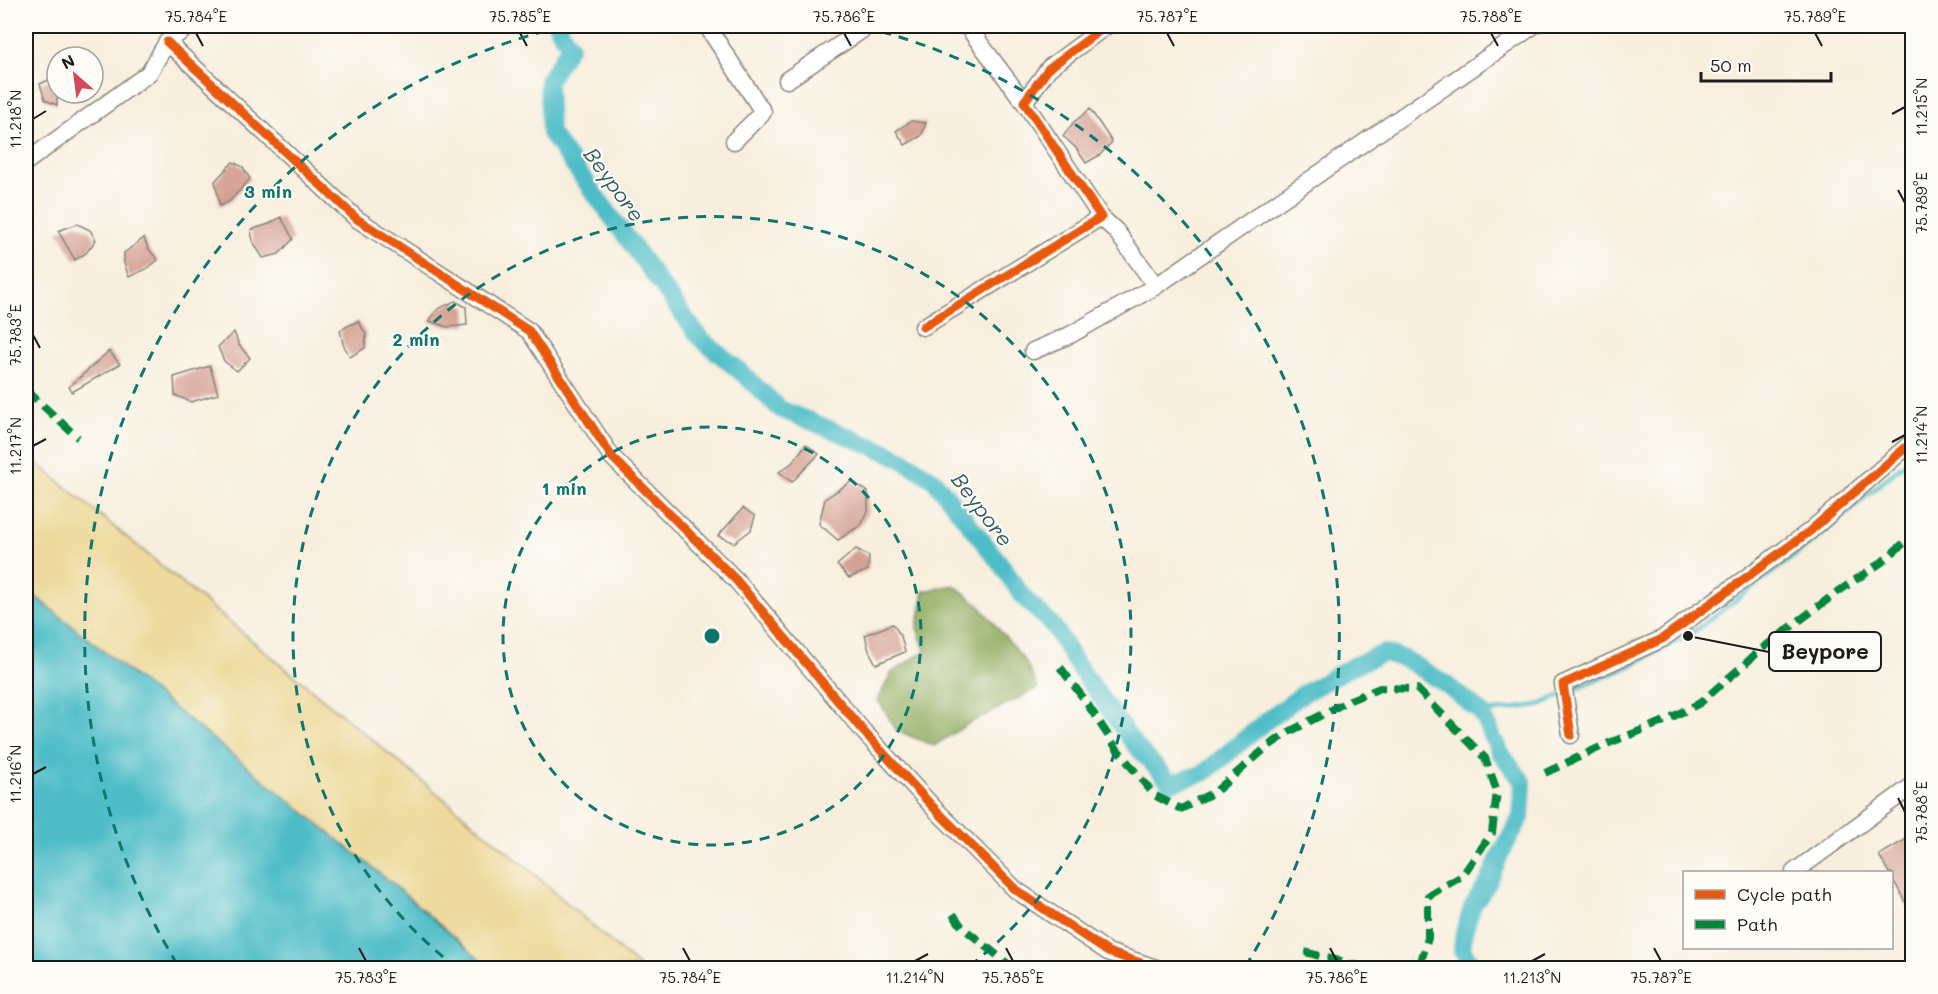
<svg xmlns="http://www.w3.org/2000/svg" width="1938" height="994" viewBox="0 0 1938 994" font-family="Mali,sans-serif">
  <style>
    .forest { fill: #8daa5c; stroke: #54633c; stroke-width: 1.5 }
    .sand { fill: #eeda9e; stroke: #857b5d; stroke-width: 1.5 }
    .water { fill: #50bdc8; stroke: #366c72; stroke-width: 1.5 }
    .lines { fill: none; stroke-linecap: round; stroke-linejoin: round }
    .stream { stroke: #50bdc8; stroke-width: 5 }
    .canal { stroke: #50bdc8; stroke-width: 18 }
    .building { fill: #d5a194 }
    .street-casing { stroke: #8a857c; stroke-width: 19 }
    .street { stroke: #fff; stroke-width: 16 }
    .quiet { stroke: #00873e; stroke-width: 8; stroke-dasharray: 15 8; stroke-linecap: butt }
    .cycleway-casing { stroke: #fdfcf7; stroke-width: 13 }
    .cycleway { stroke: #e8590c; stroke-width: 9 }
    .ticks { fill: none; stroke: #1c1c1c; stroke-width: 2 }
    .ring { fill: none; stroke: #0f766e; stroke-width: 3; stroke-dasharray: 10 8 }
    .labels { text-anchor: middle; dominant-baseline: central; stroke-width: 4.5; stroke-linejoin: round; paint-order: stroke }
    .water-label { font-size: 21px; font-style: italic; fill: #315c61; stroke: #fdfcf7 }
    .centre { fill: #0f766e; stroke: #fdfcf7; stroke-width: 3 }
    .ring-label { font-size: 18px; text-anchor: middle; font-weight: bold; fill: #0f766e; stroke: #fdfcf7; stroke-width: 4.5; stroke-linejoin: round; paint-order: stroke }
    .leader { fill: none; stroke: #1c1c1c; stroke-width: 2 }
    .callout-dot { fill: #1c1c1c; stroke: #fdfcf7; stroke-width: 2 }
    .callout { fill: #fdfcf7; stroke: #1c1c1c; stroke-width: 2 }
    .callout-label { font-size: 21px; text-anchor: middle; font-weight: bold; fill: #1c1c1c }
    .neatline { fill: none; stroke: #1c1c1c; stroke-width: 2 }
    .ticks-label { font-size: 15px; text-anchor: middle; fill: #1c1c1c }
  </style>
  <rect width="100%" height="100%" fill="#fdfcf7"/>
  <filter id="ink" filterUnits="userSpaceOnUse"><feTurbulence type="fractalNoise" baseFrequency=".0167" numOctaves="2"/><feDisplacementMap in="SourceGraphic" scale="12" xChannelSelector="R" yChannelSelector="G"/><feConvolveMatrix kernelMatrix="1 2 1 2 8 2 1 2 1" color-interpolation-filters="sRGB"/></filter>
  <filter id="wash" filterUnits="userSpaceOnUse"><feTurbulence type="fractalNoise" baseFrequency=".008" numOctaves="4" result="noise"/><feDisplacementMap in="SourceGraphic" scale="24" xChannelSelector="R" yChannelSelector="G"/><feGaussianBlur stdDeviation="1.35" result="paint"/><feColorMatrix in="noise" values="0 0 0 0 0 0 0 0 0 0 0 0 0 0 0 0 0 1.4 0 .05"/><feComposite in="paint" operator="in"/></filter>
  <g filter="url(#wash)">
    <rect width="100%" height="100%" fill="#f8eedd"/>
    <!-- forest -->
    <path class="forest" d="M 954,585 L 978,604 L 1025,661 L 1038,688 L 966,725 L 934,746 L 896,730 L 878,700 L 891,673 L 925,651 L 917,628 L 924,591 Z"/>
    <!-- sand -->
    <path class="sand" d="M 26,454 L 525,866 L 640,968 L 489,968 L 393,884 L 26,589 Z"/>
    <!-- water -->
    <path class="water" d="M 26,589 L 393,884 L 489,968 L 26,968 Z"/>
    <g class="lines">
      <!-- stream -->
      <path class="stream" d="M 1482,713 L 1539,705 L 1625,668 L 1688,636 L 1811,543 L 1912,457"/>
      <!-- canal -->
      <path class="canal" d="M 557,26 L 570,46 L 548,81 L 550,133 L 700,338 L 741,372 L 780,409 L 896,456 L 934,480 L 1003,567 L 1022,596 L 1054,627 L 1073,659 L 1134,744 L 1171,783 L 1204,773 L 1265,722 L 1303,694 L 1353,666 L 1384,653 L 1405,659 L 1447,685 L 1482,713 L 1499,751 L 1523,782 L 1521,817 L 1500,855 L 1488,883 L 1473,905 L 1464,932 L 1462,950 L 1475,968"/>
    </g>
    <g id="blocks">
      <!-- building -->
      <path class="building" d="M 57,76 L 57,105 L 45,100 L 40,84 Z
        M 1090,109 L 1112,142 L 1100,155 L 1086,163 L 1076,148 L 1063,136 L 1074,122 Z
        M 911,121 L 926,123 L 921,136 L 905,145 L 896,131 Z
        M 233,162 L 243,167 L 250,179 L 230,201 L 220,206 L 215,181 Z
        M 281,217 L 293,239 L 279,254 L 263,258 L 253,242 L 251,230 L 269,224 Z
        M 77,224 L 90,230 L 96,240 L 86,253 L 75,260 L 58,231 Z
        M 144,238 L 148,248 L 158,260 L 146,269 L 129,277 L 124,263 L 124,253 Z
        M 455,301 L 466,307 L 467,325 L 448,327 L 429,321 L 438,309 Z
        M 358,321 L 366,334 L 365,348 L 350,357 L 343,344 L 340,330 Z
        M 234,332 L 239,345 L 250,358 L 237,371 L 224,361 L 218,347 Z
        M 109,351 L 120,364 L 72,392 L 69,387 Z
        M 210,366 L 218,394 L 191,402 L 175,395 L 174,377 Z
        M 806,444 L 819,454 L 792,482 L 779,472 L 792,463 Z
        M 852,481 L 868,492 L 868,511 L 861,525 L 838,540 L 819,524 L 825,499 Z
        M 743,508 L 755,516 L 751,530 L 734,543 L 718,536 Z
        M 856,549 L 869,556 L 868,570 L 849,578 L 837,565 Z
        M 893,624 L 901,636 L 905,652 L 876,664 L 869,651 L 865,635 Z
        M 1912,836 L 1912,915 L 1892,877 L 1892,873 L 1889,873 L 1879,855 Z"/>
    </g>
  </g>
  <g filter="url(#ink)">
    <use href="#blocks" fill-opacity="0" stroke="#8a857c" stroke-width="1.5"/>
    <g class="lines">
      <defs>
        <path id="street" d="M 707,26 L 763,112 L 734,141
          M 967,26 L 1024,102
          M 167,42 L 357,219 L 529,331 L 612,457 L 736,580 L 864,732 L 934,808 L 1016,890 L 1108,952 L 1156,968
          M 787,80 L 868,26
          M 26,162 L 149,73 L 167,42 L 189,26
          M 1156,286 L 1533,26
          M 923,327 L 1101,217 L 1024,102 L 1049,68 L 1106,26
          M 1033,351 L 1070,335 L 1156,286 L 1116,231 L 1101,217
          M 1571,735 L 1563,684 L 1662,639 L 1810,531 L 1912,442
          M 1794,872 L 1912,786"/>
      </defs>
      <!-- street casing -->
      <use href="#street" class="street-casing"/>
      <!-- street -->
      <use href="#street" class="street"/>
      <!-- quiet -->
      <path class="quiet" d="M 26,390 L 78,438
        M 1060,667 L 1084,699 L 1117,749 L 1154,795 L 1181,809 L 1216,791 L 1267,747 L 1289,732 L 1350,700 L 1380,688 L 1417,689 L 1485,758 L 1497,791 L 1492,833 L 1462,876 L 1428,896 L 1428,938 L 1419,968
        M 1545,773 L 1609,743 L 1660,723 L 1700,703 L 1763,648 L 1836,593 L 1882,562 L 1912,536
        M 953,914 L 962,927 L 1013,968
        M 1305,952 L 1366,968"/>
      <defs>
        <path id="cycleway" d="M 167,42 L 357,219 L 529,331 L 612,457 L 736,580 L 864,732 L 934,808 L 1016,890 L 1108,952 L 1156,968
          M 923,327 L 1101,217 L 1024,102 L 1049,68 L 1106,26
          M 1571,735 L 1563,684 L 1662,639 L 1810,531 L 1912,442"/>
      </defs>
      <!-- cycleway casing -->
      <use href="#cycleway" class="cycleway-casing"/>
      <!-- cycleway -->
      <use href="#cycleway" class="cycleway"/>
    </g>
  </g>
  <!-- ticks -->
  <path class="ticks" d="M 196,33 L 203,46M 520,33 L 527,46M 844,33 L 851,46M 1167,33 L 1174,46M 1491,33 L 1498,46M 1815,33 L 1822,46M 1892,114 L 1905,107M 33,119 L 46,111M 1898,190 L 1905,203M 33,335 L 40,348M 1892,442 L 1905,435M 33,446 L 46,439M 33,774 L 46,767M 1898,798 L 1905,812M 359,948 L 366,961M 683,948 L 690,961M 1006,948 L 1013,961M 1330,948 L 1337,961M 1654,948 L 1661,961M 915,961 L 928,954M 1532,961 L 1545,954"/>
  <!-- distance rings -->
  <g class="ring">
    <circle cx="712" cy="636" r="209"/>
    <path d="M457 968A419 419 0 1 1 967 968"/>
    <path d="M177 964A628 628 0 0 1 560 27M864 27A628 628 0 0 1 1247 964"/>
  </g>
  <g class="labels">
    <!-- water labels -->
    <g class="water-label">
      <text transform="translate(615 184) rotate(54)">Beypore</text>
      <text transform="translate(983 509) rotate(53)">Beypore</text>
    </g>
  </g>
  <circle cx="712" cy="636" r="9" class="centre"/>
  <g class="ring-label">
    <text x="268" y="198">3 min</text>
    <text x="416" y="346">2 min</text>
    <text x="564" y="495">1 min</text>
  </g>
  <!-- callouts -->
  <path class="leader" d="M1688 636L1769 652"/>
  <circle class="callout-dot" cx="1688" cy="636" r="6"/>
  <rect class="callout" x="1769" y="632" width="112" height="39" rx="6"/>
  <g class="callout-label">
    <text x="1825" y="659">Beypore</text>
  </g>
  <!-- margin -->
  <rect width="1938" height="994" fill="none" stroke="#fdfcf7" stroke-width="66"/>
  <!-- legend -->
  <rect x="1683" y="871" width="210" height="78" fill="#fdfcf7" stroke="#a3a29f" stroke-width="1.5"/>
  <rect x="1695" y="890" width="30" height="9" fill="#e8590c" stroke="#a3a29f" stroke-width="1.5"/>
  <text x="1737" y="901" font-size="18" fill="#1c1c1c">Cycle path</text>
  <rect x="1695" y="920" width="30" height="9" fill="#00873e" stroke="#a3a29f" stroke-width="1.5"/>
  <text x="1737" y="931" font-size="18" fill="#1c1c1c">Path</text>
  <!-- north arrow -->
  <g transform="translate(75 75) rotate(332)"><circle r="28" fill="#fdfcf7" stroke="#a3a29f" stroke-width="1.5"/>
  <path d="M0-4.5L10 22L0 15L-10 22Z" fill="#d1495b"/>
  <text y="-9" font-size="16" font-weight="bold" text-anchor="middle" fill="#1c1c1c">N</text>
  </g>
  <!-- scale -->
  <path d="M1701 72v9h130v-9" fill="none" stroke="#1c1c1c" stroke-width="3"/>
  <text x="1710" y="72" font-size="18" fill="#1c1c1c" stroke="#fdfcf7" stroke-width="4.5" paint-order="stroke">50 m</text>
  <rect x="33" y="33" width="1872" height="928" class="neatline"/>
  <g class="ticks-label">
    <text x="196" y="22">75.784°E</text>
    <text x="520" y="22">75.785°E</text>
    <text x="844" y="22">75.786°E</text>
    <text x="1167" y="22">75.787°E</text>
    <text x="1491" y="22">75.788°E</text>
    <text x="1815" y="22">75.789°E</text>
    <text transform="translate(1922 107) rotate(-90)" y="5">11.215°N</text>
    <text transform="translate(16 119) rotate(-90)" y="5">11.218°N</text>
    <text transform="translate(1922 203) rotate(-90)" y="5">75.789°E</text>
    <text transform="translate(16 335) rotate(-90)" y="5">75.783°E</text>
    <text transform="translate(1922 435) rotate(-90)" y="5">11.214°N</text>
    <text transform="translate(16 446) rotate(-90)" y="5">11.217°N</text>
    <text transform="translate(16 774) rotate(-90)" y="5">11.216°N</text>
    <text transform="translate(1922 812) rotate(-90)" y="5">75.788°E</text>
    <text x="366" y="983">75.783°E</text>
    <text x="690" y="983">75.784°E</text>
    <text x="915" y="983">11.214°N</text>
    <text x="1013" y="983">75.785°E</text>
    <text x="1337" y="983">75.786°E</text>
    <text x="1532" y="983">11.213°N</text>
    <text x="1661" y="983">75.787°E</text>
  </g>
</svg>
